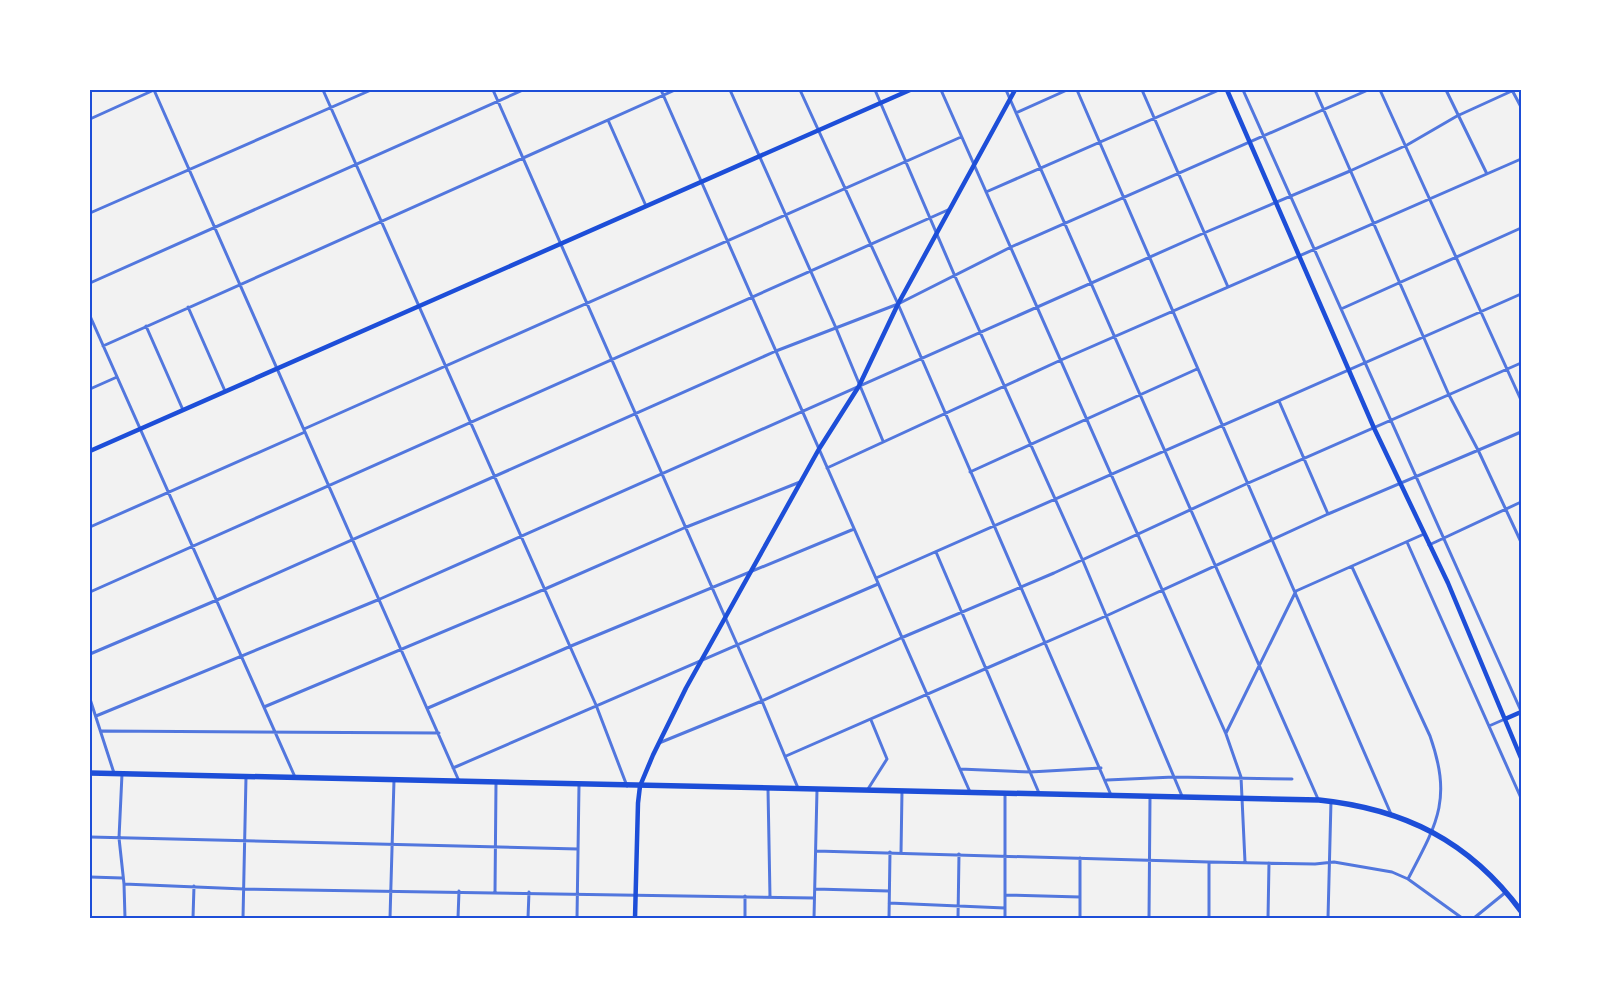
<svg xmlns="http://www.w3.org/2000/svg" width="1611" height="1008" viewBox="0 0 1611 1008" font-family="Figtree,sans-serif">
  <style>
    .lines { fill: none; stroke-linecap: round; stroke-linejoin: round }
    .minor { stroke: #5277de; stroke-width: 3 }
    .secondary { stroke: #1d4ed8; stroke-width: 4.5 }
    .trunk { stroke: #1d4ed8; stroke-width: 5.5 }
    .neatline { fill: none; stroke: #1d4ed8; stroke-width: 2 }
  </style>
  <rect width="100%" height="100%" fill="#f2f2f2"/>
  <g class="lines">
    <!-- minor -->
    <path class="minor" d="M 154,90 L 459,781
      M 323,90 L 596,705 L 627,786
      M 493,90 L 762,701 L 798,788
      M 661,90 L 970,792
      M 730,90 L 836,328 L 883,441
      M 800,90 L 898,304 L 1111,795
      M 875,90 L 954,274 L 1083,561 L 1182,796
      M 941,90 L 1226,734 L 1241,777 L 1245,862
      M 1006,90 L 1318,799
      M 1077,90 L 1391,814
      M 1142,90 L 1228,287
      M 1243,90 L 1521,711
      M 1315,90 L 1449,395 L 1479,452 L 1521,542
      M 1380,90 L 1521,400
      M 1446,90 L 1486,172
      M 1512,90 L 1521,107
      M 1016,113 L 1067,90
      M 90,119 L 154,90
      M 608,120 L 646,206
      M 986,192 L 1219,90
      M 90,213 L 371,90
      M 90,283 L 523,90
      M 188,307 L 225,391
      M 1341,309 L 1521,228
      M 90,316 L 295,777
      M 146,326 L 183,410
      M 103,346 L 675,90
      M 90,389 L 117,377
      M 1279,401 L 1328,514
      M 304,429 L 961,137
      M 827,468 L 1061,360 L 1521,159
      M 970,472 L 1197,369
      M 90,527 L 305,432
      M 1407,542 L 1521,798
      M 1429,545 L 1521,502
      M 936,552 L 1039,793
      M 1352,567 L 1430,736 C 1452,799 1438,822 1408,879
      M 876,578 L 1521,294
      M 90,592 L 950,209
      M 90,654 L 217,600 L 776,351 L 898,304 L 1011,247 L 1368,90
      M 90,699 L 114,773
      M 264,707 L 545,589 L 684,528 L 800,482
      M 428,708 L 571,646 L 854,529
      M 96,716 L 380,599 L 1204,233 L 1350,171 L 1407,145 L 1457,116 L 1514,90
      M 1489,726 L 1505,719
      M 102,731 L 439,733
      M 1226,733 L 1296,591 L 1424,534
      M 659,743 L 762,701 L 901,638 L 1054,573 L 1246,484 L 1521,363
      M 786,756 L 1106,616 L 1328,514 L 1521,432
      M 453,768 L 878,584
      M 960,769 L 1030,772 L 1101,768
      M 122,774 L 119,838 L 124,884 L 125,918
      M 1107,780 L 1174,777 L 1292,779
      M 768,789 L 770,897
      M 868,789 L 887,759 L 871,720
      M 90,837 L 578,849
      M 816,851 L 1209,862 L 1315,864 L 1334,862 L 1392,872 L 1408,879 L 1462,918
      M 901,853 L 902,791
      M 1080,858 L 1080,918
      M 1209,862 L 1209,918
      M 90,877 L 122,878
      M 124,884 L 244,889 L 814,898
      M 815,889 L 889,891
      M 495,892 L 496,783
      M 1005,895 L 1080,897
      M 889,903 L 1005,908
      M 193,918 L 194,886
      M 243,918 L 246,777
      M 390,918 L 394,780
      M 458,918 L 459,891
      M 528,918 L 529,892
      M 577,918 L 579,785
      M 745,918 L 745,896
      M 814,918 L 817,790
      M 889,918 L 890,852
      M 958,918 L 959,854
      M 1005,918 L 1005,794
      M 1149,918 L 1150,797
      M 1268,918 L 1269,863
      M 1328,918 L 1331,801
      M 1474,918 L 1506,892"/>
    <!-- secondary -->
    <path class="secondary" d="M 1227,90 L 1374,428 L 1448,583 L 1521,758
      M 90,451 L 910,90
      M 1505,719 L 1521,712
      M 635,918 L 638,803 L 640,786 L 653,755 L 686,688 L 819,449 L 859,386 L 898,304 L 1015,90"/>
    <!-- trunk -->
    <path class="trunk" d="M 90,773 L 1319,800 C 1405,809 1469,841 1521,911"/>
  </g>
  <!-- border -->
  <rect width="1611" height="1008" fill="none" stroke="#ffffff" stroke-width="182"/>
  <rect x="91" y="91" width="1429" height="826" class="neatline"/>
</svg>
